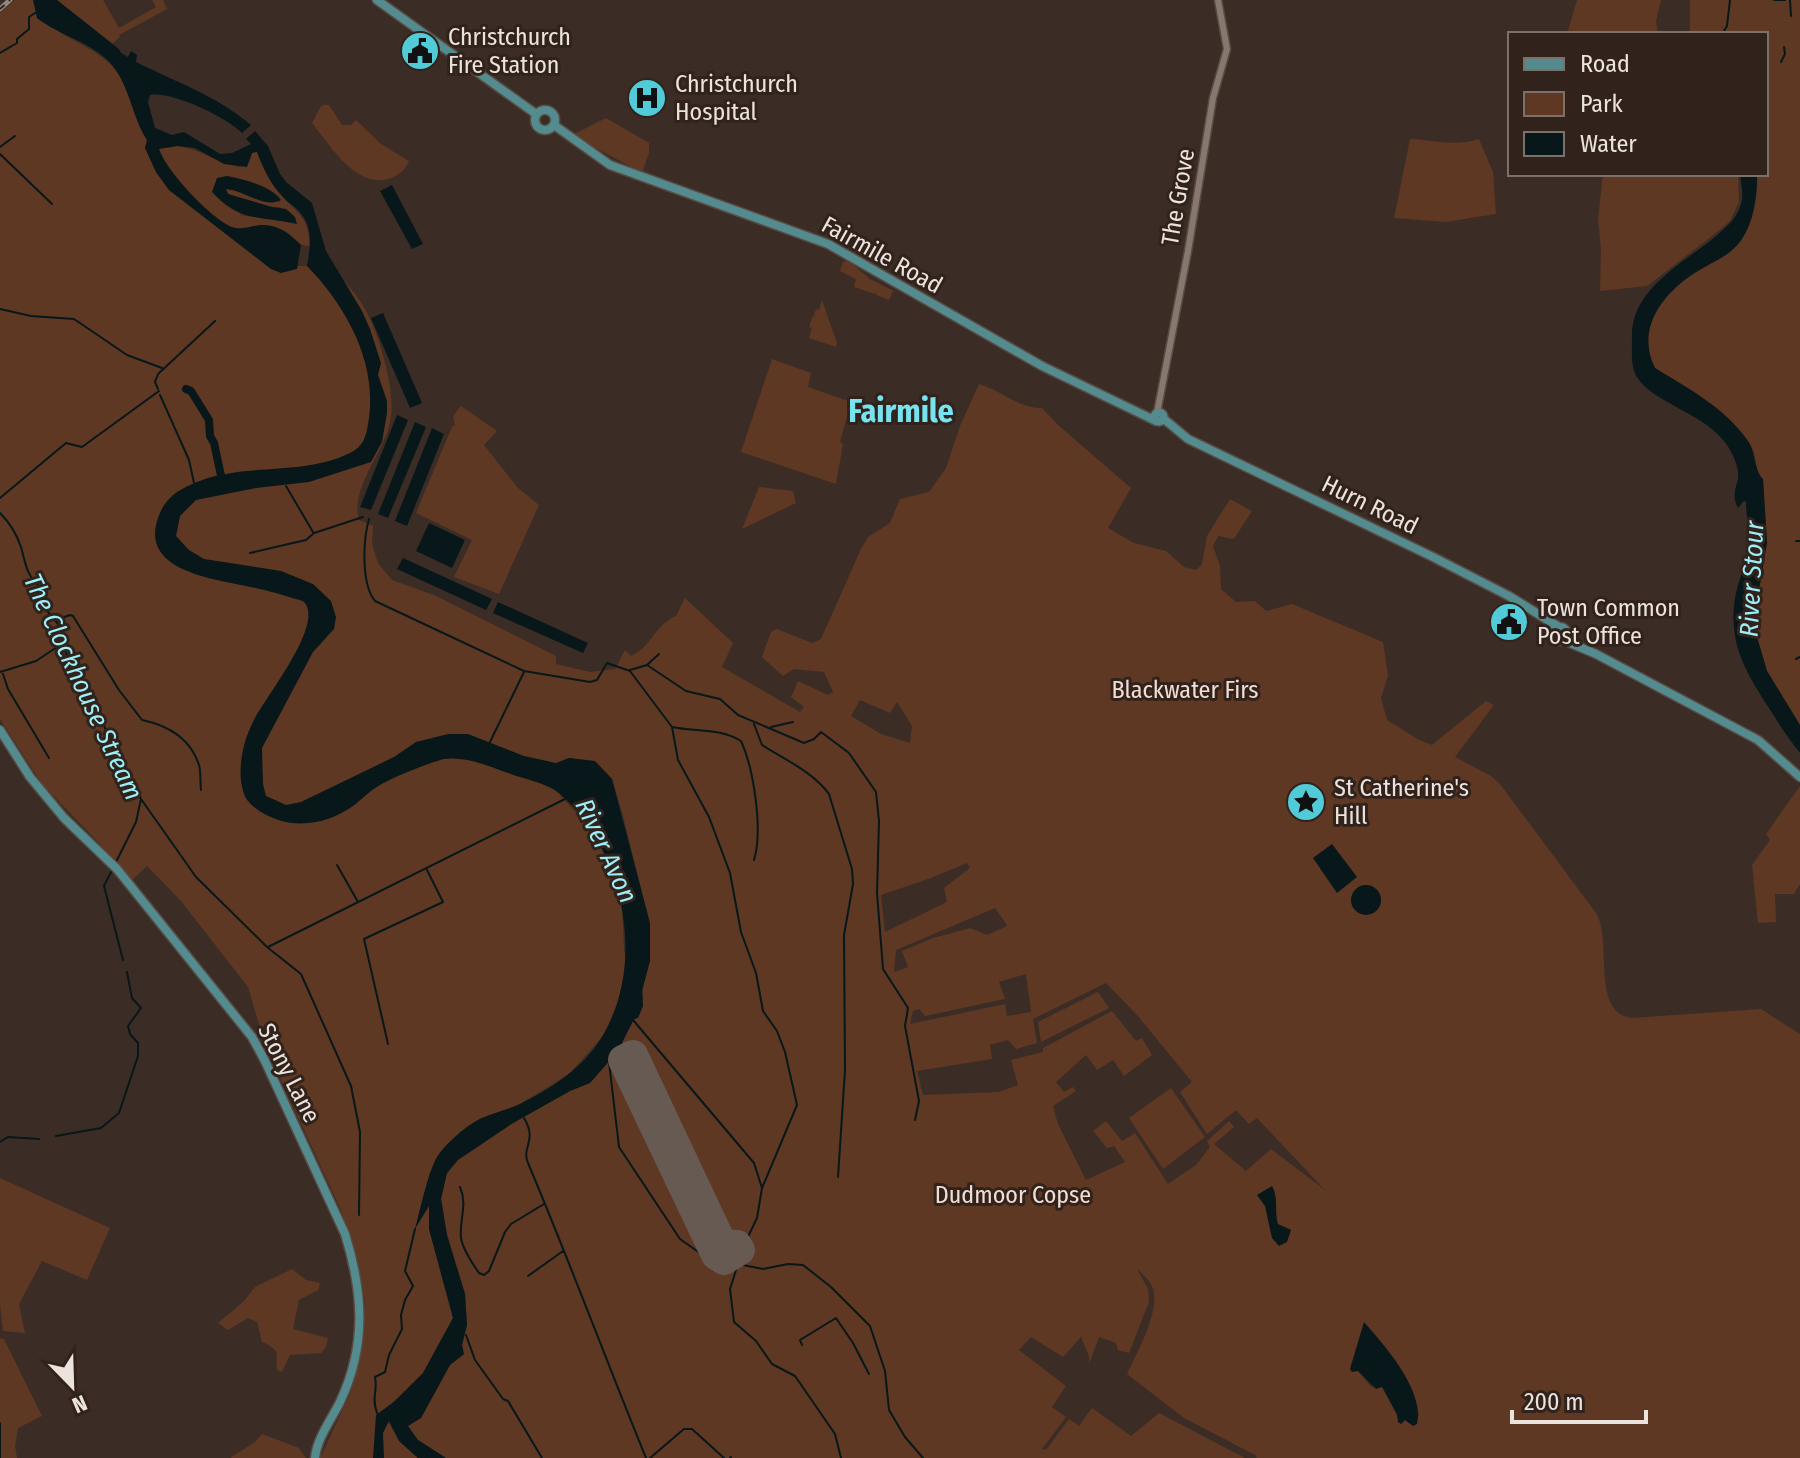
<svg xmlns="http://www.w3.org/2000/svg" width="1800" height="1458" viewBox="0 0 1800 1458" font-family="'Fira Sans Condensed',sans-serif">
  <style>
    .green { fill: #5e3823; fill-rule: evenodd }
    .water { fill: #081719 }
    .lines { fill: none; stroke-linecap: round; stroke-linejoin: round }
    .stream { stroke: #081719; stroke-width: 2 }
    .river { stroke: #081719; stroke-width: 8 }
    .runway { stroke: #665a52; stroke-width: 30 }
    .minor-casing { stroke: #574b44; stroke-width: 9 }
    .major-casing { stroke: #574b44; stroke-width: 11 }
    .minor { stroke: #88776e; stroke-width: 6 }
    .major { stroke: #548b8e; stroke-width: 8 }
    .rail-casing { stroke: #92867f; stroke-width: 5 }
    .rail { stroke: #31231c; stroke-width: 2; stroke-dasharray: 6; stroke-linecap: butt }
    .labels { text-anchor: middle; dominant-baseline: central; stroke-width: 6; stroke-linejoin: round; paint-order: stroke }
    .poi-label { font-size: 24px; fill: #ece3de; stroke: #31231c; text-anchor: start }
    .street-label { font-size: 24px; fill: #ece3de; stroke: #31231c }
    .park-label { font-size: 24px; fill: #f1ddd2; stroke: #31231c }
    .water-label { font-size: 26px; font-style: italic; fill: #9ceff8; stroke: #31231c }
    .district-label { font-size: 32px; font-weight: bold; fill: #78e3ef; stroke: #31231c }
  </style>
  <rect width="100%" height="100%" fill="#3b2d25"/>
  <!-- green -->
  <path class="green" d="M 15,0 L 33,0 C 47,37 81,38 108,62 C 130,81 132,116 147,140 L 145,148 L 156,172 L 169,190 L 272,269 L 296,269 L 297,266 L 307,266 L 323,282 L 338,274 C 347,285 358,296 365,309 C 379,334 397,393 390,422 C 383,455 350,488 359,520 L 373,526 L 372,544 L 378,563 L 392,580 L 436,596 L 556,656 L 556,664 L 590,672 L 615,669 L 625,650 L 631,656 C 651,648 654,625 676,616 L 685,598 L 733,643 L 722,667 L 800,712 L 804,707 L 791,697 L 798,681 L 828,695 L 833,692 L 824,672 L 794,669 L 783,676 L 762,657 L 771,632 L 777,629 L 812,643 L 821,639 L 861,549 L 868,537 L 890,523 L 900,499 L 929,492 L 946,468 L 960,426 L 979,384 C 1001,390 1019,409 1042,408 L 1058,425 L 1131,488 L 1108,528 L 1134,543 L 1166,551 L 1184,567 L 1196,570 L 1202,564 L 1207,536 L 1230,499 L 1252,511 L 1234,539 L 1218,536 L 1213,546 L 1220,566 L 1221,589 L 1236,602 L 1255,601 L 1266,611 L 1292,604 L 1383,642 L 1388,676 L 1381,698 L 1387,720 L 1419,740 L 1432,745 L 1486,701 L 1494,705 L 1455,757 L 1491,776 L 1500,784 L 1596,913 C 1613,941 1590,1013 1632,1018 L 1761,1009 L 1800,1034 L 1800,1458 L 1256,1458 L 1257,1456 L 1184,1418 L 1127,1374 C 1137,1352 1160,1312 1153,1289 C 1150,1280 1143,1275 1137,1269 L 1148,1289 L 1149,1302 L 1129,1353 L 1118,1350 L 1116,1343 L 1099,1337 L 1089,1364 L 1089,1356 L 1081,1337 L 1063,1357 L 1031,1337 L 1019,1350 L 1066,1386 L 1052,1407 L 1066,1417 L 1042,1449 L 1046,1450 L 1069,1419 L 1079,1426 L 1092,1408 L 1131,1436 L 1159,1413 L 1245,1458 L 446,1458 L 418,1440 L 407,1426 L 421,1418 L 450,1365 L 464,1354 L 462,1345 L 467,1325 L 465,1294 L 447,1235 L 441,1199 L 447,1173 L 457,1160 L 513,1123 L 570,1091 L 590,1083 L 618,1051 L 625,1034 L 643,1006 L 642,892 L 622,812 L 612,779 L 595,762 L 569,758 L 556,791 L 590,827 L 603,851 L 622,903 L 624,949 L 627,965 L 618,1002 L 604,1035 L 569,1074 L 517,1106 L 479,1119 L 430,1172 L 417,1225 L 429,1205 L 429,1229 L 453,1318 L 423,1373 L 383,1412 L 399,1441 L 418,1458 L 320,1458 L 350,1394 L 361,1353 L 365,1301 L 355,1249 L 340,1208 L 265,1045 L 248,987 L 181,901 L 147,866 L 131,881 L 96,840 L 42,784 L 0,719 L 0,13 ZM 860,700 L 890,713 L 897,702 L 912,726 L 910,743 L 881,734 L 851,716 ZM 967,863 L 970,868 L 944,888 L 947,902 L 885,932 L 881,895 L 931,878 ZM 995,908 L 1007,925 L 1005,927 L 987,935 L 970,928 L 933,938 L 902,951 L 908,967 L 894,972 L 896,950 ZM 1026,974 L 1031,1012 L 1007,1016 L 1005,1004 L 910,1024 L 913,1011 L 919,1009 L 925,1016 L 1005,999 L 999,982 ZM 1106,983 L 1137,1015 L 1192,1082 L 1180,1092 L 1207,1134 L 1236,1110 L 1249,1124 L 1257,1118 L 1325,1190 L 1271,1149 L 1246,1171 L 1214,1144 L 1234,1127 L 1229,1121 L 1207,1141 L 1210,1147 L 1196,1165 L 1168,1184 L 1135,1133 L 1122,1141 L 1106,1121 L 1093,1131 L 1107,1148 L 1114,1146 L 1125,1162 L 1086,1180 L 1058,1124 L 1053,1106 L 1076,1091 L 1073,1087 L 1064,1092 L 1056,1082 L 1086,1055 L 1097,1070 L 1113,1060 L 1124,1076 L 1152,1055 L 1142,1038 L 1136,1041 L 1112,1011 L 1043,1048 L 1043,1052 L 1011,1060 L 1018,1085 L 999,1092 L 923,1095 L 917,1071 L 992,1059 L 990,1045 L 1008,1040 L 1016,1049 L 1037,1043 L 1033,1019 ZM 1385,1349 C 1401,1363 1417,1396 1419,1416 L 1405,1420 L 1401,1424 L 1382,1386 L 1371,1387 L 1358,1371 L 1350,1369 L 1352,1361 Z
    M 57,0 L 103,0 L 119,28 L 156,7 L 152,0 L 163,0 L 167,9 L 119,35 L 120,37 L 112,44 Z
    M 1577,0 L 1661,0 L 1656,21 L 1658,34 L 1567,34 Z
    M 1690,0 L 1800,0 L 1800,725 L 1767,671 L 1757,637 L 1756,609 L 1767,542 L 1763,480 C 1753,470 1758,457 1751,446 C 1729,409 1690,390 1655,368 C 1633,325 1667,290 1702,268 C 1711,263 1727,257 1733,249 C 1750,228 1759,201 1757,174 L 1766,174 L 1766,34 L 1690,34 Z
    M 325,105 L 329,105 L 342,125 L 351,125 L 356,120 L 381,144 L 409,161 C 406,169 399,175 391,178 C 357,191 330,145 312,123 L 321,106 Z
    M 606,118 L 649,143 L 649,153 L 642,173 L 572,135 Z
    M 1410,139 C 1434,140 1454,147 1479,139 L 1493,172 L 1496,214 L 1446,222 L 1394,218 Z
    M 177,146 C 201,149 217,163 240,167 L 250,160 L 252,152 L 257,152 C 262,168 272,185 283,197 C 300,216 308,217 310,246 C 295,247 282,230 266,226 C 257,223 245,230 235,228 C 214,223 165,169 159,148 ZM 217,178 L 273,192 L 279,196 L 280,202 L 253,198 L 234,190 L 225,189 L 228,194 C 243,199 263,208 280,207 L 297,223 L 241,215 Z
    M 1603,174 L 1738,174 L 1739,202 L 1730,221 L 1712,236 L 1647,286 L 1600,291 L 1601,249 L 1598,219 Z
    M 849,261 L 870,279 L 900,294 L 893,291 L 889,300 L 876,295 L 876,292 L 875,294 L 854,287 L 856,279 L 840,271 L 843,262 Z
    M 822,300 L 837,343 L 836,347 L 809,338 L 812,328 L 809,327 L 813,316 L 816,317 L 814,315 L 816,309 L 819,310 Z
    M 772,359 L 811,373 L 808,387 L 851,402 L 840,442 L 843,444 L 836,484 L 741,452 Z
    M 461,406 L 497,431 L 484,445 L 517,487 L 539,505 L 499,594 L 454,577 L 472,540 L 416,513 L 449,434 L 453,425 L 455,426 L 453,416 Z
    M 759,487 L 793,491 L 796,503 L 742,529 Z
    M 1800,786 L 1800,884 L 1794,894 L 1775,894 L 1776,922 L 1758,923 L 1752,865 L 1770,840 L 1766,834 Z
    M 1098,992 L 1109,1008 L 1041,1042 L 1038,1022 Z
    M 1171,1088 L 1205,1137 L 1163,1169 L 1129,1118 Z
    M 0,1178 L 110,1228 L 87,1280 L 42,1261 L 19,1304 L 25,1333 L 3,1331 L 0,1304 Z
    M 292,1269 L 306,1280 L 320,1283 L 318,1290 L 299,1300 L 293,1329 L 328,1338 L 326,1347 L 321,1353 L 290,1355 L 282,1372 L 277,1370 C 275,1352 282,1351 262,1342 L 257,1322 L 248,1318 L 228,1330 L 218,1323 L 244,1301 L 255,1287 Z
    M 0,1338 L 4,1339 L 42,1416 L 18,1428 L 15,1446 L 17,1458 L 0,1458 Z
    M 262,1434 L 299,1448 L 306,1458 L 230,1458 L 255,1442 Z"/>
  <!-- water -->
  <path class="water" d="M 33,0 L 57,0 L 119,49 L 121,53 L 128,57 L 131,51 L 137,55 L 136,62 C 176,82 217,96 251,125 L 242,133 C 226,117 172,91 150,95 L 148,102 L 155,128 L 172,135 L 184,132 L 220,154 L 232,153 L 251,144 L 246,139 L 255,131 L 268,146 L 280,174 L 286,182 L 312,203 L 326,251 L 362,311 L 370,329 L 381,363 L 378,375 L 387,401 L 387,413 L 382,442 L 371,462 L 309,482 L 256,488 L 196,500 L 180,516 L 176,536 L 189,550 L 204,559 L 281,571 L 313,584 L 331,601 L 336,617 L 334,629 L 313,652 L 262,748 L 263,784 L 266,796 L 286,805 L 301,802 L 394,757 L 416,742 L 448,734 L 468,734 L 524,756 L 556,763 L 569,758 L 595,761 L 612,779 L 650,923 L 650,961 L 642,991 L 643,1006 L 638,1018 L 634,1019 L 618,1051 L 590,1083 L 570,1091 L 513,1123 L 458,1160 L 447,1173 L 441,1199 L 447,1235 L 465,1294 L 467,1325 L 462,1345 L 464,1354 L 450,1365 L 421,1418 L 408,1426 L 418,1440 L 446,1458 L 418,1458 L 399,1441 L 389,1421 L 383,1433 L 384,1458 L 373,1458 L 376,1415 L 395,1401 L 423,1373 L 453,1318 L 429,1229 L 429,1206 L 415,1229 C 420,1211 429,1167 439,1154 C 448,1142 467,1125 480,1119 C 493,1113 507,1110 520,1104 C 536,1096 552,1087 566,1076 C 655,1011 637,860 559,793 C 546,783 524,779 508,773 C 488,766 466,756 444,759 C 431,762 388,779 377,787 C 368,792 361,800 353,806 C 322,828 283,830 254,807 C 244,799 243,792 241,781 C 239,762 244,739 253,722 C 264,698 327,622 303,601 C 285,596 268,590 250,587 C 216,579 139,572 158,518 C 166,494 185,486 208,478 C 254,464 305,475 350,453 C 363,447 366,437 368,424 C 379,365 347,307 307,266 C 310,250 313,229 302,215 C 297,207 289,204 283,197 C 271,185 263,168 257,152 L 252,153 L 247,167 L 224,164 L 195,148 L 177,146 L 159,149 C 165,170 211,219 232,227 C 242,231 253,225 263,225 C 280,225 291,235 301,245 L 297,269 L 281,273 L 271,269 L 169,190 L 156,172 L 145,148 L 147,140 C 132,117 130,87 112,65 C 94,43 60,36 37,18 Z
    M 1740,174 L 1757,174 L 1757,177 C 1757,201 1752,235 1731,251 C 1720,260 1705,266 1693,274 C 1661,295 1636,330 1655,368 C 1689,389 1724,407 1748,441 C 1756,453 1754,470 1763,479 L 1767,542 L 1756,609 L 1757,637 L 1767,671 L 1800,725 L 1800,753 C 1788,738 1779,724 1769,708 C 1746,672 1728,644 1735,598 C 1738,580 1747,564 1749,545 C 1750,533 1746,516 1746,502 L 1744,501 L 1738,508 C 1732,496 1735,491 1738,479 C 1740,467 1731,449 1723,440 C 1699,410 1645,401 1634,371 C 1631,361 1632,350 1632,340 C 1629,290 1682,264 1715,237 C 1726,227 1737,219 1741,204 C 1744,195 1741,183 1740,174 Z
    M 227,176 C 246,180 269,185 281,200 C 263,209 245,190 226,189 L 228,194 L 272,207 L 286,209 L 295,217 L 297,224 C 258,215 241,223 212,192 L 217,178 Z
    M 392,185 L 423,244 L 412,249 L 380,191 Z
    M 383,313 L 422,403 L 410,408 L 371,318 Z
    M 397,415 L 408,420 L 371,510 L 360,507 Z
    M 415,422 L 426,427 L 388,518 L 378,514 Z
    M 432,428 L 444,434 L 407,526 L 395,521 Z
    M 429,523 L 465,540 L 452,568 L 416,551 Z
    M 403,558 L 492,599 L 486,610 L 397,569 Z
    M 498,602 L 588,643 L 583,653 L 493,613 Z
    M 1332,844 L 1357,877 L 1337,893 L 1313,858 Z
    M1351 900a15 15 0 1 1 30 0a15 15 0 1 1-30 0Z
    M 1272,1186 C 1279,1197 1274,1212 1278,1224 L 1291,1230 L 1287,1242 L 1279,1246 L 1272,1238 L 1265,1206 L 1257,1195 Z
    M 1364,1322 C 1385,1346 1425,1391 1417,1424 L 1413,1426 L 1405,1420 L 1401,1424 L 1398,1422 L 1397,1414 L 1382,1387 L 1376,1389 L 1358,1371 L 1352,1372 L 1350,1369 Z"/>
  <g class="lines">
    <!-- stream -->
    <path class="stream" d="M 1774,0 L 1785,0
      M 1790,0 L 1791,16
      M 1722,34 L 1727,26 L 1730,0
      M 0,53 L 17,43 L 17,39 L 29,29 L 29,17 L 35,13
      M 1781,62 L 1785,54 L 1784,47
      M 0,147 L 15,136
      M 0,154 L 52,204
      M 0,309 L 31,316 L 74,319 L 127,355 L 162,368
      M 158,389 L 155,382 L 158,374 L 215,321
      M 160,395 L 189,460 L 194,483
      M 286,486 L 313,532
      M 0,498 L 66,443 L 82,447 L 159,391
      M 0,513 C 9,522 17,535 21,547 C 26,565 26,575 41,588 L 44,607 L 58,624 L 62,647 L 86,685 L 110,739 L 141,799 L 136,822 L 116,862
      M 369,519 C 363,540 361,584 375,601 L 524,671 L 590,682 L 597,680 L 607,663 L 630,671 L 672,727 L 678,760 L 709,817 L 730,873 L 741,932 L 756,973 L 763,1011 L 777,1031 L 785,1052 L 797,1105 L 762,1188
      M 1796,541 L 1800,541
      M 250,553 L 306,540 L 314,533 L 363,517
      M 59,619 L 70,615 L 73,616 L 119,690 L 142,720 C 166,725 190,737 199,765 C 201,772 200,782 201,790
      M 1796,659 L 1800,657
      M 647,665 L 686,691 L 720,699 L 738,715 L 804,743 L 814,739 L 821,732 L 849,753 L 876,792 L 879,821 L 877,893 L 883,969 L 908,1008 L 905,1026 L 919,1101 L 915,1120
      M 630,670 L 647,665 L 659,654
      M 2,671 L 8,689 L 49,758
      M 0,672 L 36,661 L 60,645
      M 754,724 L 762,745 C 784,759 813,772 829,794 L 852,869 L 853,884 L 844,935 L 845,1070 L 838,1177
      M 672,727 C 695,732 721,728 741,741 C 754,769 763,831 754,860
      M 771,727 L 793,722
      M 490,742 L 524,672
      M 141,799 L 196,877 L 267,947 L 301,974 L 351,1086 L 360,1132 L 359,1215
      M 337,865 L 358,902
      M 112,870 L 104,886 L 123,960
      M 268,947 L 565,799
      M 388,1044 L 364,939 L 443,902 L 427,870
      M 609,1062 L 619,1147 L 680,1239 L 714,1263 L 734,1257 L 746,1241 L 757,1218 L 762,1188 L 754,1163 L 633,1020
      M 524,1118 C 538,1141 521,1147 528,1163 C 569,1260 606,1360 646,1458
      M 56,1136 L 101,1128 L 119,1113 L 138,1056 L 138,1043 L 130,1034 L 128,1026 L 141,1008 L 132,998 L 127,972
      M 0,1142 L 8,1137 L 39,1139
      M 460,1187 C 468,1205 459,1220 461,1238 C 463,1250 472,1263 479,1273 L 484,1275 L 489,1271 L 505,1232 L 511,1224 L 544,1204
      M 735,1258 L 738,1264 L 730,1289 L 734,1322 L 756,1341 L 772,1364 L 795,1376 L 835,1434 L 841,1458
      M 738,1264 L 763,1269 L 788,1264 L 803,1265 L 831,1287 L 870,1326 L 885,1371 L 889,1410 L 905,1437 L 923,1458
      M 528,1276 L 563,1251
      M 466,1335 L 475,1360 L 503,1399 L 508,1401 L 542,1458
      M 802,1345 L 800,1340 L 836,1318 L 853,1343 L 869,1374
      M 377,1413 C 371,1397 378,1392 375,1377 L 385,1372 L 389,1355 L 402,1329 L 401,1315 L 405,1300 L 413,1286 L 405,1271 L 415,1229
      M 0,1423 L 0,1458
      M 650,1458 L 684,1429 L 692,1429 L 724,1458
      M 730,1458 L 731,1457"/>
    <!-- river -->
    <path class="river" d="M 186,389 L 191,391 L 209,420 L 210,436 L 214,443 L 223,485"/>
    <!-- runway -->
    <path class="runway" d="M 633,1055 L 722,1244 L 737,1245 L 740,1250 L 724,1260 L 716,1255 L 623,1060 Z"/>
    <defs>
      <path id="minor" d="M 1157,413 L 1188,251 L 1213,98 L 1227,49 L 1218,0"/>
      <path id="major" d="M 377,0 L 536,114
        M535 120a10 10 0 1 1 20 0a10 10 0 1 1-20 0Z
        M 554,125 L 610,165 L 828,244 L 1042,366 L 1156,421
        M1154.5 417a4.5 4.5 0 1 1 9 0a4.5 4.5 0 1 1-9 0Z
        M 1164,419 L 1188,439 L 1433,557 L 1509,596 L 1559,627
        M1553 634a7 7 0 1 1 14 0a7 7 0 1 1-14 0Z
        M 1563,640 L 1596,654 L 1758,740 L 1800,777
        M 0,730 L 30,777 L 64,818 L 117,869 L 252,1037 L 265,1061 L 345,1234 C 363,1292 367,1345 340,1402 C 331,1420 317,1438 315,1458"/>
    </defs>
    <!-- minor casing -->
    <use href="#minor" class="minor-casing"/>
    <!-- major casing -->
    <use href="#major" class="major-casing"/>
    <!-- minor -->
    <use href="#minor" class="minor"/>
    <!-- major -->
    <use href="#major" class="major"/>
    <defs>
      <path id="rail" d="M 0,9 L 10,0"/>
    </defs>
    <!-- rail casing -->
    <use href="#rail" class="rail-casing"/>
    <!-- rail -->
    <use href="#rail" class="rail"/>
  </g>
  <!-- icons -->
  <defs>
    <symbol id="civic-disc" viewBox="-11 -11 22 22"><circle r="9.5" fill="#52cbd8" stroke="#31231c"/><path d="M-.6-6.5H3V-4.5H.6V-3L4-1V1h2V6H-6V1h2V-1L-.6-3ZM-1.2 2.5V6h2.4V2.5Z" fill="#111"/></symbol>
    <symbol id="hospital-disc" viewBox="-11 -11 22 22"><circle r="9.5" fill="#52cbd8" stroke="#31231c"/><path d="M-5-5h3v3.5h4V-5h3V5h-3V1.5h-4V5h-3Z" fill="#111"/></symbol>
    <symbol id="sight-disc" viewBox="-11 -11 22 22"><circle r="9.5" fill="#52cbd8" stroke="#31231c"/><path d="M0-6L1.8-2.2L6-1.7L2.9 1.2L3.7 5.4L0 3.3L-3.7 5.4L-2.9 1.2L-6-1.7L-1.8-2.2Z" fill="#111"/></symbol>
  </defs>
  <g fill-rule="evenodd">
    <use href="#civic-disc" x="398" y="29" width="44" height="44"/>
    <use href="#hospital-disc" x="625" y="76" width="44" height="44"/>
    <use href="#civic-disc" x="1487" y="600" width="44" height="44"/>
    <use href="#sight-disc" x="1284" y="780" width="44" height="44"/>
  </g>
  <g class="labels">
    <!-- poi labels -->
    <g class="poi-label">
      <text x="448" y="37">Christchurch<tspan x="448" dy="28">Fire Station</tspan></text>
      <text x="675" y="84">Christchurch<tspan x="675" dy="28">Hospital</tspan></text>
      <text x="1537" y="608">Town Common<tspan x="1537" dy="28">Post Office</tspan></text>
      <text x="1334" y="788">St Catherine's<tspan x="1334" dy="28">Hill</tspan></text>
    </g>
    <!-- street labels -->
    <g class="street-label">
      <text transform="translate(1178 197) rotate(-80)">The Grove</text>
      <text transform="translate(882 255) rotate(29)">Fairmile Road</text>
      <text transform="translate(1370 505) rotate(26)">Hurn Road</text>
      <text transform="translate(289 1073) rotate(63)">Stony Lane</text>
    </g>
    <!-- park labels -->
    <g class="park-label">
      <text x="1185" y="690">Blackwater Firs</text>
      <text x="1013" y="1195">Dudmoor Copse</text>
    </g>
    <!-- water labels -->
    <g class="water-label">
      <text transform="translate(1752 579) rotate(-87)">River Stour</text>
      <text transform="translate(83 687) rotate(65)">The Clockhouse Stream</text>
      <text transform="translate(606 851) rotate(65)">River Avon</text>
    </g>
    <!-- district labels -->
    <g class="district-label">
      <text x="901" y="411">Fairmile</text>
    </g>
  </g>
  <!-- legend -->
  <rect x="1508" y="32" width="260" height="144" fill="#31231c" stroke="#7c706a" stroke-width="2"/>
  <rect x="1524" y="58" width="40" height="12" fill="#548b8e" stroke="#7c706a" stroke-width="2"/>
  <text x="1580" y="72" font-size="24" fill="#ece3de">Road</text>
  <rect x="1524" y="92" width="40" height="24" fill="#5e3823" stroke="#7c706a" stroke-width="2"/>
  <text x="1580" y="112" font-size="24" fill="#ece3de">Park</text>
  <rect x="1524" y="132" width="40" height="24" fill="#081719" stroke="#7c706a" stroke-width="2"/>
  <text x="1580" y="152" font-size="24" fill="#ece3de">Water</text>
  <!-- north arrow -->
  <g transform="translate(72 1386) rotate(157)" stroke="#31231c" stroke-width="6" paint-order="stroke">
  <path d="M0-6L14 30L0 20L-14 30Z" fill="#ece3de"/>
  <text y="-12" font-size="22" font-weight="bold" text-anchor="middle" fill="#ece3de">N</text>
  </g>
  <!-- scale -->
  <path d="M1512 1410v12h134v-12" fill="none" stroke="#ece3de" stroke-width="4"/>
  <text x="1524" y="1410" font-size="24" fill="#ece3de" stroke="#31231c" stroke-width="6" paint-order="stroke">200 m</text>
</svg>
